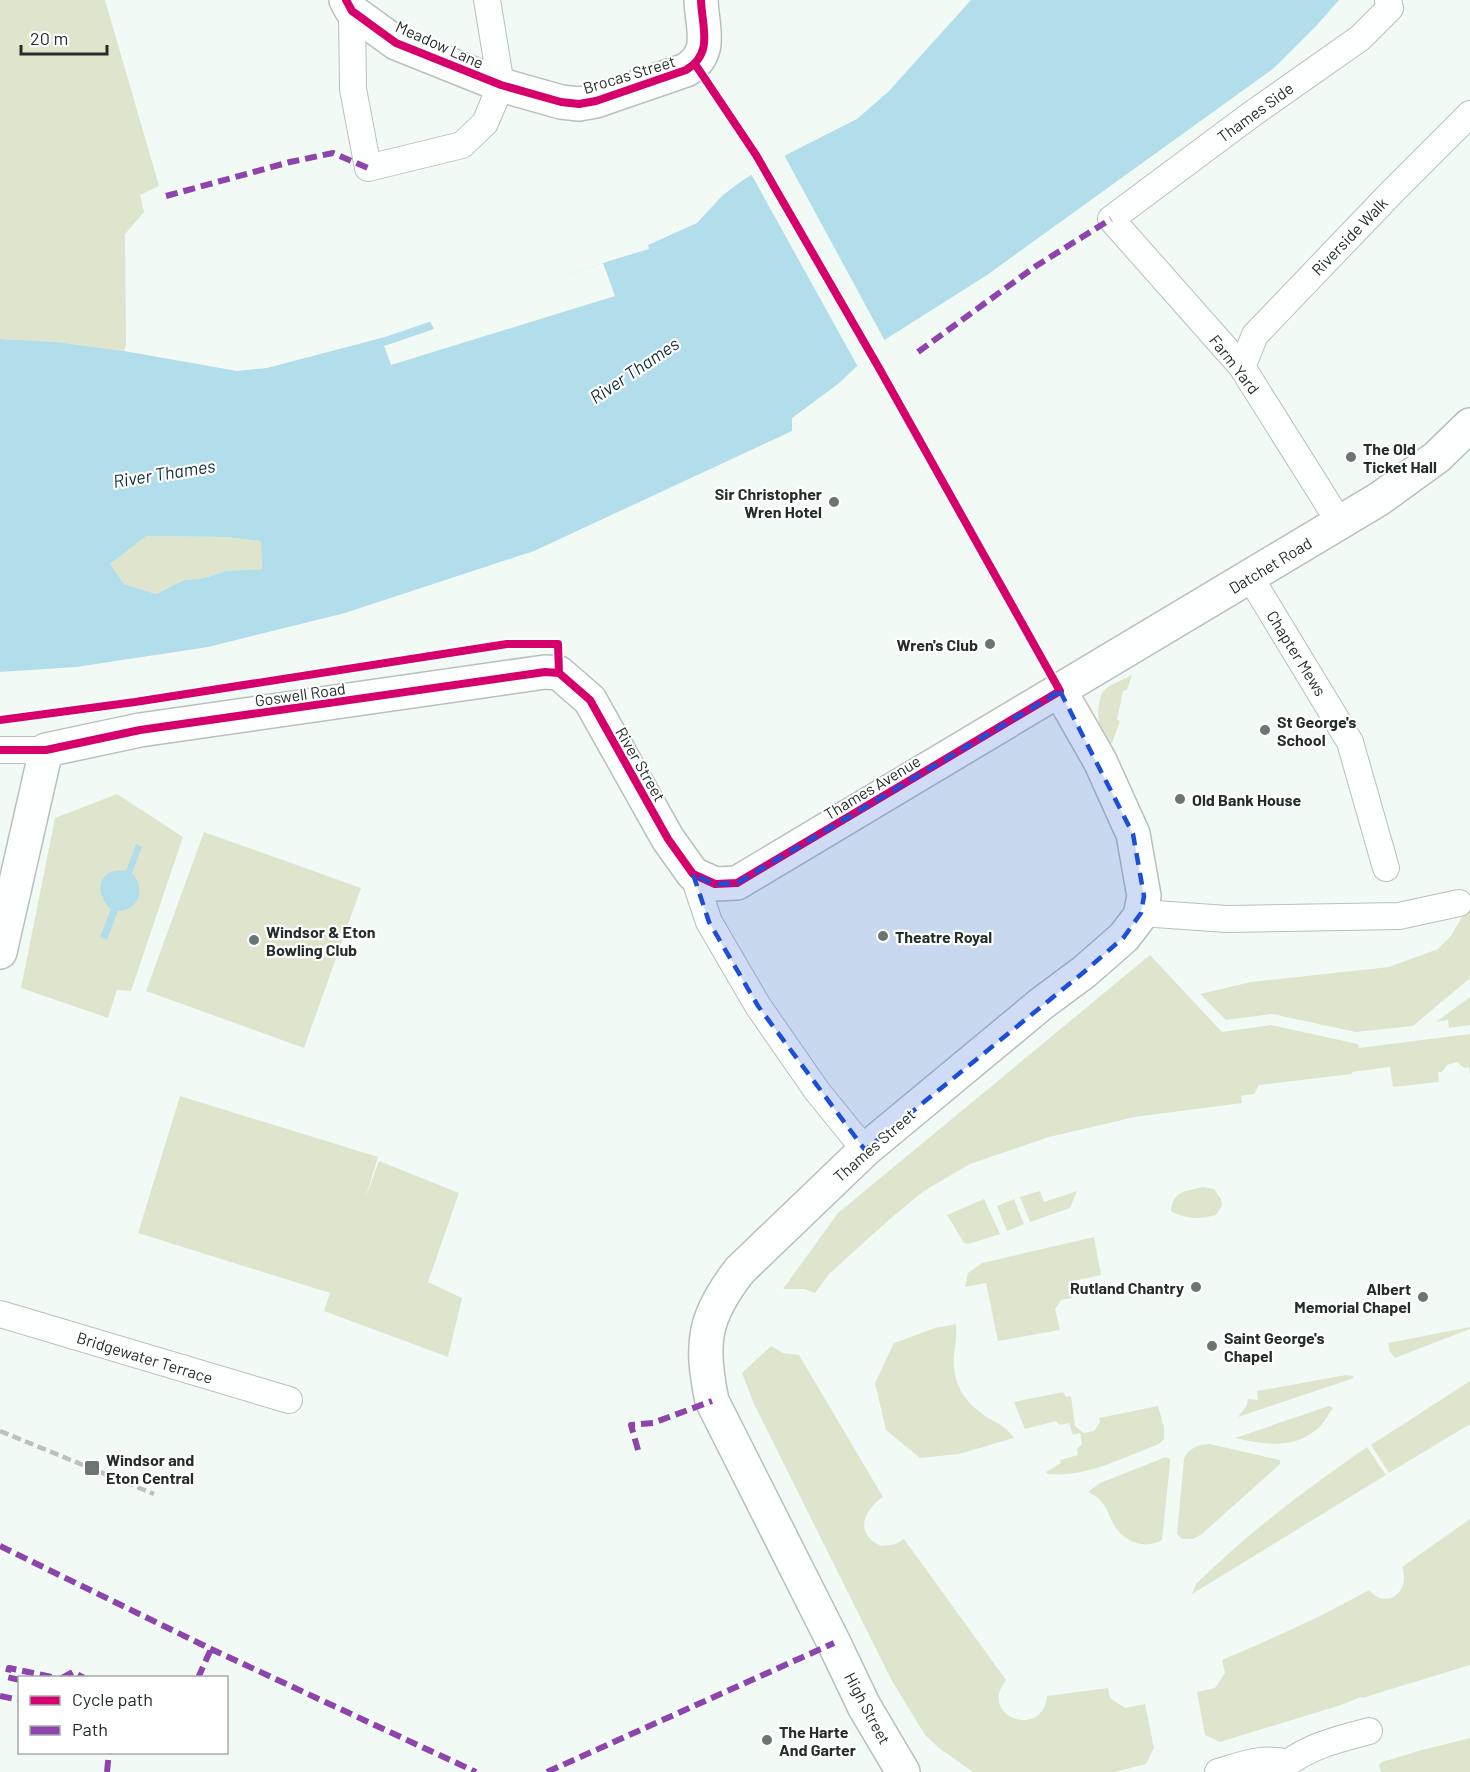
<svg xmlns="http://www.w3.org/2000/svg" width="1470" height="1772" viewBox="0 0 1470 1772" font-family="Barlow,sans-serif">
  <style>
    .green { fill: #dfe5cd }
    .water { fill: #b2ddea; fill-rule: evenodd }
    .pier { fill: #f2faf6 }
    .lines { fill: none; stroke-linecap: round; stroke-linejoin: round }
    .street-casing { stroke: #b7c0bc; stroke-width: 28 }
    .secondary-casing { stroke: #b7c0bc; stroke-width: 36 }
    .street { stroke: #fdfefe; stroke-width: 26 }
    .secondary { stroke: #fdfefe; stroke-width: 33 }
    .rail { stroke: #bdc0bf; stroke-width: 4.5; stroke-dasharray: 9 4.5; stroke-linecap: butt }
    .quiet { stroke: #8e44ad; stroke-width: 6; stroke-dasharray: 12 6; stroke-linecap: butt }
    .cycleway-casing { stroke: #fff; stroke-width: 11 }
    .cycleway { stroke: #d6006c; stroke-width: 8 }
    .marked { fill: #1d4ed8; fill-opacity: 0.2; stroke: #1d4ed8; stroke-width: 4.5; stroke-dasharray: 12 8; stroke-linejoin: round }
    .poi-dot { fill: #6b7571; stroke: #fff; stroke-width: 2 }
    .labels { text-anchor: middle; dominant-baseline: central; stroke-width: 4.5; stroke-linejoin: round; paint-order: stroke }
    .street-label { font-size: 16px; fill: #232e2a; stroke: #fff }
    .poi-label { font-size: 16px; font-weight: bold; fill: #232e2a; stroke: #fff; text-anchor: start }
    .water-label { font-size: 18px; font-style: italic; fill: #112e37; stroke: #fff }
  </style>
  <rect width="100%" height="100%" fill="#f2faf6"/>
  <!-- green -->
  <path class="green" d="M 0,0 L 105,0 L 159,186 L 140,195 L 144,212 L 125,234 L 126,345 L 124,351 L 57,342 L 0,339 Z
    M 145,536 L 225,537 L 261,541 L 262,569 L 225,571 L 205,578 L 184,580 L 156,594 L 124,584 L 110,564 Z
    M 1132,675 L 1127,690 L 1123,691 L 1117,720 L 1120,721 L 1112,743 L 1102,744 C 1099,731 1095,704 1103,692 C 1109,684 1123,680 1132,675 Z
    M 117,794 L 183,837 L 131,991 L 117,990 L 108,1018 L 21,988 L 55,818 Z
    M 204,832 L 361,888 L 304,1048 L 146,991 Z
    M 1470,903 L 1470,978 L 1413,1026 L 1356,1032 L 1272,1014 L 1226,1020 L 1200,994 L 1251,982 L 1389,967 L 1438,949 L 1451,936 Z
    M 1150,955 L 1222,1032 L 1271,1025 L 1358,1044 L 1359,1048 L 1470,1034 L 1470,1076 L 1469,1067 L 1464,1068 L 1457,1062 L 1447,1065 L 1442,1072 L 1438,1072 L 1439,1082 L 1393,1087 L 1390,1067 L 1352,1072 L 1352,1074 L 1259,1085 L 1254,1094 L 1241,1096 L 1242,1103 L 1135,1117 L 1049,1137 L 970,1164 L 924,1191 L 891,1218 L 829,1274 L 815,1293 L 804,1289 L 783,1289 L 838,1213 Z
    M 1470,997 L 1470,1025 L 1449,1028 L 1448,1020 L 1436,1022 Z
    M 180,1096 L 378,1157 L 365,1199 L 379,1161 L 459,1193 L 428,1282 L 462,1298 L 448,1357 L 324,1311 L 330,1293 L 138,1233 Z
    M 1203,1187 L 1214,1189 L 1221,1199 L 1222,1206 L 1216,1215 C 1199,1219 1187,1220 1171,1211 C 1173,1190 1185,1192 1203,1187 Z
    M 1040,1191 L 1044,1202 L 1077,1191 L 1070,1208 L 1030,1222 L 1020,1197 Z
    M 984,1199 L 1000,1234 L 968,1244 L 964,1243 L 947,1215 Z
    M 1014,1199 L 1024,1224 L 1007,1231 L 997,1206 Z
    M 1094,1237 L 1101,1275 L 1069,1282 L 1072,1298 L 1061,1300 L 1055,1309 L 1060,1330 L 998,1341 L 986,1283 L 965,1287 L 968,1273 L 982,1263 Z
    M 956,1324 C 957,1335 955,1345 954,1356 C 952,1380 962,1399 981,1413 C 993,1422 1006,1425 1014,1438 L 959,1454 L 920,1458 L 886,1430 L 875,1383 L 894,1343 L 935,1328 Z
    M 1470,1327 L 1470,1329 L 1395,1358 L 1390,1352 L 1388,1343 Z
    M 771,1346 L 783,1353 L 799,1355 L 883,1497 C 863,1511 854,1533 881,1546 L 896,1544 L 904,1539 L 1006,1680 C 977,1717 1043,1740 1047,1696 L 1108,1688 L 1110,1698 L 1125,1708 L 1145,1704 L 1154,1748 L 1146,1764 L 1115,1772 L 973,1772 L 939,1748 L 925,1735 L 892,1681 L 754,1404 L 742,1373 Z
    M 1346,1375 L 1353,1376 L 1354,1378 L 1238,1417 L 1247,1405 L 1248,1399 L 1258,1400 L 1257,1391 Z
    M 1470,1381 L 1470,1424 L 1389,1473 L 1371,1445 Z
    M 1063,1392 L 1066,1397 L 1071,1396 L 1075,1426 L 1084,1433 L 1094,1431 L 1100,1422 L 1099,1418 L 1158,1406 L 1164,1427 L 1164,1439 L 1159,1444 C 1124,1457 1086,1478 1047,1474 L 1046,1472 L 1061,1463 L 1060,1460 L 1078,1455 L 1077,1449 L 1082,1444 L 1080,1433 L 1073,1435 L 1069,1423 L 1060,1425 L 1056,1421 L 1025,1429 L 1014,1402 Z
    M 1329,1406 L 1333,1408 C 1328,1415 1323,1425 1316,1430 C 1292,1450 1262,1444 1235,1438 Z
    M 1210,1444 L 1280,1460 L 1280,1464 L 1202,1534 L 1193,1539 L 1182,1539 L 1177,1534 L 1184,1459 C 1188,1448 1199,1444 1210,1444 Z
    M 1367,1447 L 1386,1475 L 1192,1594 L 1196,1584 C 1249,1532 1306,1489 1367,1447 Z
    M 1166,1457 L 1170,1459 L 1170,1463 L 1162,1540 C 1145,1550 1124,1542 1114,1525 C 1110,1518 1108,1510 1103,1504 C 1099,1498 1094,1495 1088,1492 L 1100,1483 Z
    M 1470,1519 L 1470,1665 L 1362,1698 L 1361,1697 L 1341,1705 L 1220,1742 L 1205,1735 L 1197,1692 L 1215,1688 L 1225,1673 L 1222,1660 C 1272,1639 1321,1617 1369,1590 C 1387,1611 1411,1591 1402,1567 Z
    M 1470,1738 L 1470,1772 L 1381,1772 L 1379,1765 L 1382,1762 L 1422,1750 Z"/>
  <!-- water -->
  <path class="water" d="M 971,0 L 1339,0 L 1317,25 L 1274,68 L 987,275 L 886,339 L 838,384 L 792,418 L 792,431 L 534,551 L 345,613 L 208,647 L 76,667 L 0,672 L 0,339 L 57,342 L 124,351 L 237,371 L 267,368 L 385,337 L 609,261 L 649,249 L 648,245 L 697,223 L 723,195 L 743,180 L 780,158 L 857,119 L 889,91 ZM 146,536 L 225,537 L 261,541 L 262,569 L 225,571 L 205,578 L 184,580 L 156,594 L 124,584 L 110,564 Z
    M 136,844 L 142,847 L 132,873 C 147,890 139,909 118,911 L 107,940 L 100,937 L 111,909 C 92,893 99,866 126,871 Z"/>
  <!-- pier -->
  <path class="pier" d="M 783,153 L 886,343 L 866,363 L 858,367 L 750,172 Z
    M 603,263 L 615,296 L 391,365 L 384,346 L 434,329 L 430,321 Z"/>
  <g class="lines">
    <defs>
      <path id="street" d="M 352,11 L 353,89 L 368,168 L 462,145 L 485,123 L 501,85 L 487,0
        M 1242,367 L 1255,335 L 1391,193 L 1470,114
        M 1340,523 L 1242,367 L 1111,219 L 1252,114 L 1360,38 L 1390,8 L 1388,0
        M 1250,577 L 1350,742 L 1386,868
        M 0,750 L 46,750
        M 693,874 L 709,922 L 758,1006 L 817,1091 L 865,1150
        M 1141,913 L 1227,919 L 1399,916 L 1459,903
        M 0,1314 L 289,1400
        M 1288,1763 C 1312,1745 1340,1739 1369,1731
        M 1218,1772 C 1243,1765 1262,1756 1288,1763"/>
      <path id="secondary" d="M 346,0 L 352,11 L 396,43 L 501,85 L 561,102 L 579,104 L 596,101 L 686,70 C 714,53 702,28 701,0
        M 0,952 L 46,750 L 140,730 L 545,672 L 559,673 L 590,700 L 668,839 L 693,874 L 715,884 L 737,883 L 1379,499 L 1437,457 L 1470,425
        M 903,1772 L 864,1706 L 834,1643 L 712,1401 C 700,1344 703,1317 740,1270 L 865,1150 L 1041,1004 L 1084,972 L 1124,937 L 1140,916 L 1144,896 L 1133,834 L 1100,761 L 1060,691"/>
    </defs>
    <!-- street casing -->
    <use href="#street" class="street-casing"/>
    <!-- secondary casing -->
    <use href="#secondary" class="secondary-casing"/>
    <!-- street -->
    <use href="#street" class="street"/>
    <!-- secondary -->
    <use href="#secondary" class="secondary"/>
    <!-- rail -->
    <path class="rail" d="M 0,1431 L 154,1494"/>
    <!-- quiet -->
    <path class="quiet" d="M 166,196 L 290,162 L 333,153 L 368,168
      M 918,352 L 1036,266 L 1111,219
      M 638,1450 L 631,1425 L 653,1423 L 712,1401
      M 0,1546 L 211,1649 L 476,1772
      M 62,1678 L 73,1672 L 84,1678
      M 198,1678 L 211,1649
      M 20,1680 L 7,1677 L 9,1668 L 56,1678
      M 0,1696 L 20,1700
      M 107,1772 L 109,1752
      M 547,1772 L 834,1643"/>
    <defs>
      <path id="cycleway" d="M 346,0 L 352,11 L 396,43 L 501,85 L 561,102 L 579,104 L 596,101 L 686,70 C 714,53 702,28 701,0
        M 559,673 L 590,700 L 668,839 L 693,874 L 715,884 L 737,883 L 1060,691 L 879,368 L 756,155 L 695,64
        M 0,720 L 135,702 L 507,644 L 558,644 L 559,673
        M 0,750 L 46,750 L 140,730 L 545,672 L 559,673"/>
    </defs>
    <!-- cycleway casing -->
    <use href="#cycleway" class="cycleway-casing"/>
    <!-- cycleway -->
    <use href="#cycleway" class="cycleway"/>
  </g>
  <!-- marked area -->
  <path class="marked" d="M 1060,691 L 1133,834 L 1144,896 L 1141,913 L 1124,937 L 1084,972 L 865,1150 L 758,1006 L 709,922 L 693,874 L 715,884 L 737,883 Z"/>
  <!-- markers -->
  <g class="poi-dot">
    <circle cx="1351" cy="457" r="6"/>
    <circle cx="834" cy="502" r="6"/>
    <circle cx="990" cy="644" r="6"/>
    <circle cx="1265" cy="730" r="6"/>
    <circle cx="1180" cy="799" r="6"/>
    <circle cx="883" cy="936" r="6"/>
    <circle cx="254" cy="940" r="6"/>
    <circle cx="1196" cy="1287" r="6"/>
    <circle cx="1423" cy="1297" r="6"/>
    <circle cx="1212" cy="1346" r="6"/>
    <rect x="84" y="1460" width="16" height="16" rx="3"/>
    <circle cx="767" cy="1740" r="6"/>
  </g>
  <g class="labels">
    <!-- street labels -->
    <g class="street-label">
      <text transform="translate(440 44) rotate(24)">Meadow Lane</text>
      <text transform="translate(629 74) rotate(-17)">Brocas Street</text>
      <text transform="translate(1255 112) rotate(-36)">Thames Side</text>
      <text transform="translate(1349 236) rotate(-46)">Riverside Walk</text>
      <text transform="translate(1235 364) rotate(52)">Farm Yard</text>
      <text transform="translate(1270 565) rotate(-31)">Datchet Road</text>
      <text transform="translate(1297 653) rotate(58)">Chapter Mews</text>
      <text transform="translate(300 694) rotate(-8)">Goswell Road</text>
      <text transform="translate(641 764) rotate(60)">River Street</text>
      <text transform="translate(872 787) rotate(-31)">Thames Avenue</text>
      <text transform="translate(874 1145) rotate(-41)">Thames Street</text>
      <text transform="translate(145 1357) rotate(17)">Bridgewater Terrace</text>
      <text transform="translate(868 1708) rotate(62)">High Street</text>
    </g>
    <!-- poi labels -->
    <g class="poi-label">
      <text x="1363" y="448">The Old<tspan x="1363" dy="18">Ticket Hall</tspan></text>
      <text x="822" y="493" text-anchor="end">Sir Christopher<tspan x="822" dy="18">Wren Hotel</tspan></text>
      <text x="978" y="644" text-anchor="end">Wren's Club</text>
      <text x="1277" y="721">St George's<tspan x="1277" dy="18">School</tspan></text>
      <text x="1192" y="799">Old Bank House</text>
      <text x="266" y="931">Windsor &amp; Eton<tspan x="266" dy="18">Bowling Club</tspan></text>
      <text x="895" y="936">Theatre Royal</text>
      <text x="1184" y="1287" text-anchor="end">Rutland Chantry</text>
      <text x="1411" y="1288" text-anchor="end">Albert<tspan x="1411" dy="18">Memorial Chapel</tspan></text>
      <text x="1224" y="1337">Saint George's<tspan x="1224" dy="18">Chapel</tspan></text>
      <text x="106" y="1459">Windsor and<tspan x="106" dy="18">Eton Central</tspan></text>
      <text x="779" y="1731">The Harte<tspan x="779" dy="18">And Garter</tspan></text>
    </g>
    <!-- water labels -->
    <g class="water-label">
      <text transform="translate(634 370) rotate(-34)">River Thames</text>
      <text transform="translate(164 473) rotate(-9)">River Thames</text>
    </g>
  </g>
  <!-- legend -->
  <rect x="18" y="1676" width="210" height="78" fill="#ffffff" stroke="#a7abaa" stroke-width="1.5"/>
  <rect x="30" y="1696" width="30" height="9" fill="#d6006c" stroke="#a7abaa" stroke-width="1.5"/>
  <text x="72" y="1706" font-size="18" fill="#232e2a">Cycle path</text>
  <rect x="30" y="1726" width="30" height="9" fill="#8e44ad" stroke="#a7abaa" stroke-width="1.5"/>
  <text x="72" y="1736" font-size="18" fill="#232e2a">Path</text>
  <!-- scale -->
  <path d="M21 45v9h86v-9" fill="none" stroke="#232e2a" stroke-width="3"/>
  <text x="30" y="45" font-size="18" fill="#232e2a" stroke="#ffffff" stroke-width="4.5" paint-order="stroke">20 m</text>
</svg>
